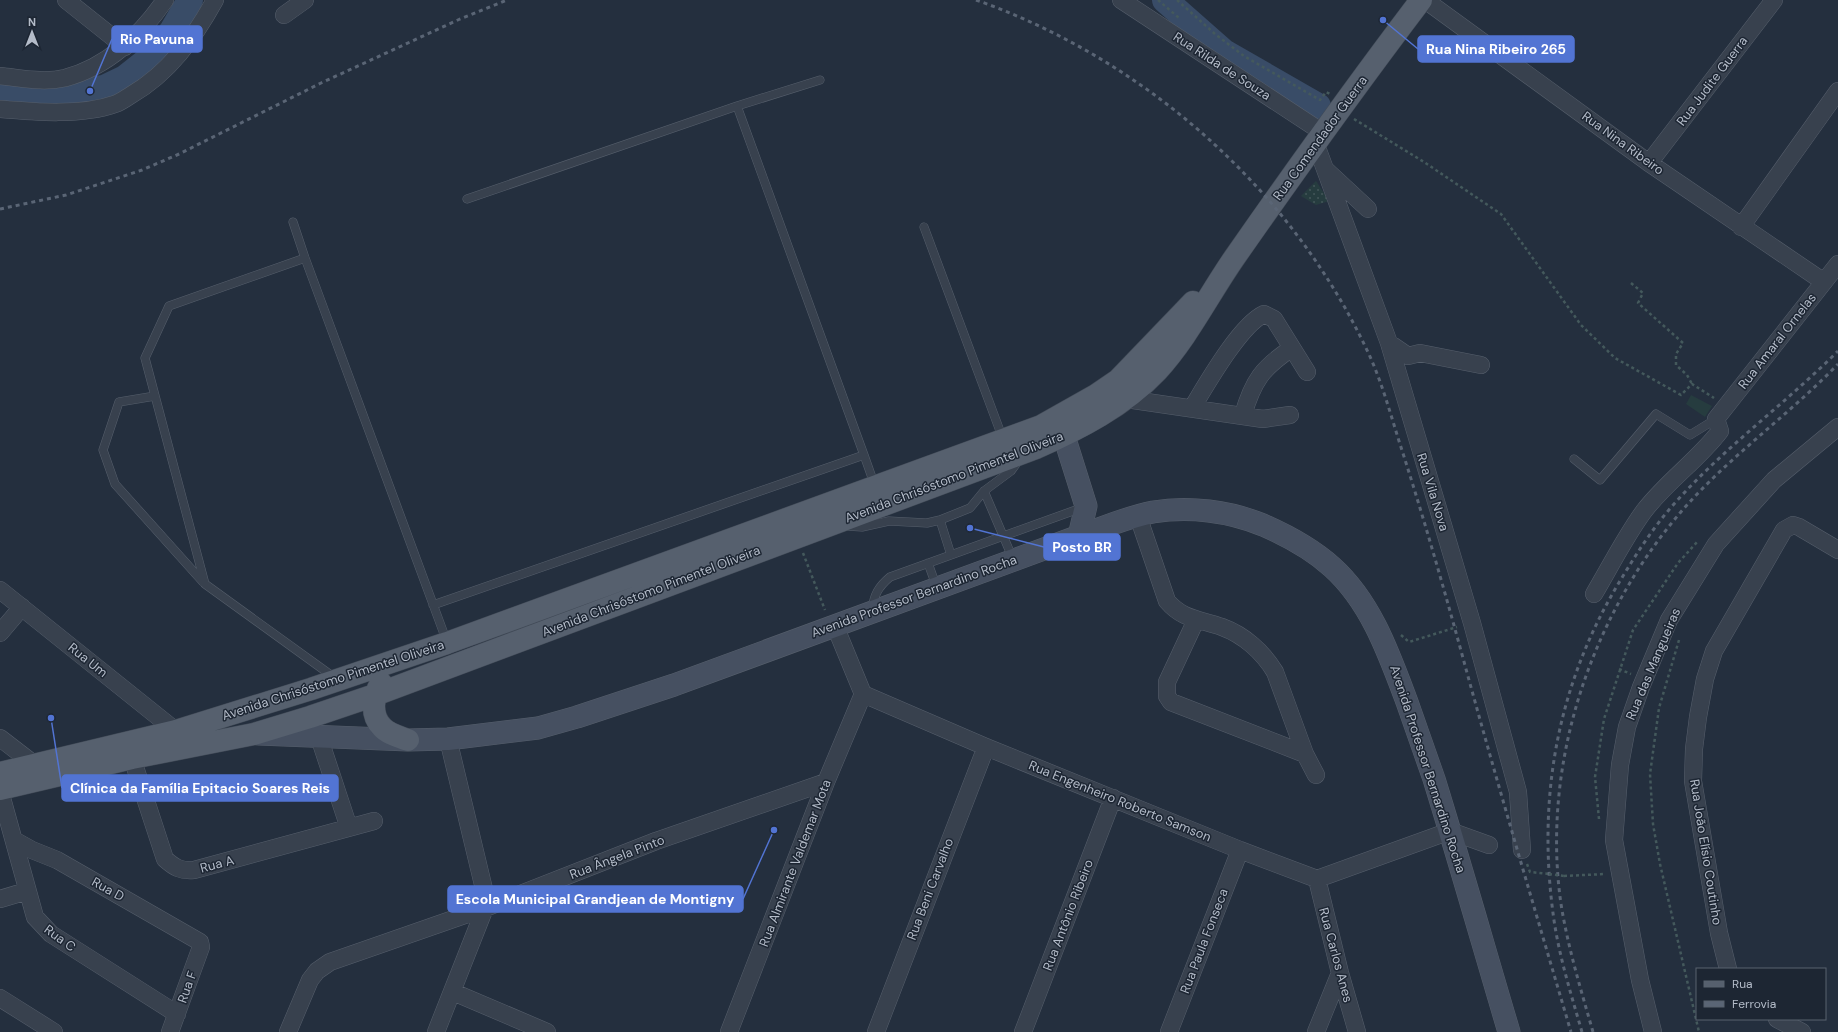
<svg xmlns="http://www.w3.org/2000/svg" width="1838" height="1032" viewBox="0 0 1838 1032" font-family="'DM Sans',sans-serif">
  <style>
    .park { fill: url(#park-dots) }
    .garden { fill: #263c3f }
    .lines { fill: none; stroke-linecap: round; stroke-linejoin: round }
    .river { stroke: #394c67; stroke-width: 26 }
    .lane-casing { stroke: #565f6c; stroke-width: 9 }
    .street-casing { stroke: #565f6c; stroke-width: 18 }
    .secondary-casing { stroke: #565f6c; stroke-width: 23 }
    .primary-casing { stroke: #414a57; stroke-width: 23 }
    .path { stroke: #44595c; stroke-width: 2.5; stroke-dasharray: 3 3; stroke-linecap: butt }
    .lane { stroke: #38414e; stroke-width: 8 }
    .street { stroke: #38414e; stroke-width: 17 }
    .secondary { stroke: #465061; stroke-width: 22 }
    .primary { stroke: #56606e; stroke-width: 22 }
    .rail { stroke: #5a6575; stroke-width: 3; stroke-dasharray: 4 4; stroke-linecap: butt }
    .path-bridge { stroke: #44595c; stroke-width: 2.5; stroke-dasharray: 3 3; stroke-linecap: butt }
    .labels { text-anchor: middle; dominant-baseline: central; stroke-width: 3; stroke-linejoin: round; paint-order: stroke }
    .street-label { font-size: 13px; fill: #b4bcc9; stroke: #1d2633 }
    .leader { fill: none; stroke: #5274d3; stroke-width: 1.5 }
    .callout-dot { fill: #5274d3; stroke: #1d2633; stroke-width: 1.5 }
    .callout { fill: #5274d3; stroke: #5274d3; stroke-width: 1.5 }
    .callout-label { font-size: 14px; text-anchor: middle; font-weight: bold; fill: #fff }
  </style>
  <defs>
    <pattern id="park-dots" width="8" height="8" patternUnits="userSpaceOnUse"><rect width="8" height="8" fill="#263c3f"/><path d="M2 2h.1M6 6h.1" fill="none" stroke="#435659" stroke-width="1.8" stroke-linecap="round"/></pattern>
  </defs>
  <rect width="100%" height="100%" fill="#242f3e"/>
  <!-- park -->
  <path class="park" d="M 1316,181 L 1329,201 L 1316,205 L 1301,196 Z"/>
  <!-- garden -->
  <path class="garden" d="M 1691,395 L 1712,406 L 1705,417 L 1686,404 Z"/>
  <g class="lines">
    <!-- river -->
    <path class="river" d="M 1165,0 L 1224,52 L 1318,106
      M 0,91 L 51,95 L 104,88 L 125,78 L 149,59 L 172,31 L 190,0"/>
    <defs>
      <path id="lane" d="M 737,106 L 820,80
        M 467,199 L 737,106 L 864,455
        M 293,222 L 305,258 L 447,642
        M 924,227 L 1003,439
        M 305,258 L 169,306 L 145,358 L 205,584 L 335,678
        M 155,396 L 119,402 L 103,450 L 115,484 L 203,582
        M 1574,459 L 1600,480 L 1656,414 L 1690,435 L 1716,419
        M 984,491 L 1013,559
        M 940,520 L 951,555
        M 846,526 L 862,527 L 889,521 L 927,523 L 940,520 L 970,508 L 984,491 L 1011,471 L 1019,460
        M 928,563 L 937,588
        M 433,605 L 864,455 L 875,486
        M 872,610 C 874,595 878,587 890,577 L 1084,507"/>
      <path id="street" d="M 66,0 L 125,47
        M 1121,0 L 1322,132
        M 1425,0 L 1649,163 L 1824,282
        M 284,15 L 305,0
        M 0,76 C 21,78 44,83 65,78 C 107,67 141,35 165,0
        M 0,109 C 35,112 81,116 115,104 C 121,102 126,98 131,95 C 169,73 194,38 215,0
        M 1315,142 L 1389,343 L 1472,623 L 1518,792 L 1522,850
        M 1649,163 L 1774,0
        M 1326,170 L 1368,209
        M 1741,227 L 1838,91
        M 1389,343 L 1408,356 L 1420,353 L 1481,365
        M 1126,399 L 1263,419 L 1290,415
        M 1192,408 C 1206,385 1240,325 1264,314 L 1274,319 L 1307,372
        M 1243,415 C 1253,381 1262,368 1292,348
        M 1138,516 L 1167,601 C 1183,620 1200,619 1222,627 C 1244,635 1263,652 1275,672 L 1305,754 L 1316,775
        M 0,590 L 176,731
        M 1594,594 C 1610,567 1625,537 1644,511 C 1667,481 1698,460 1720,431 L 1716,419 L 1838,264
        M 1196,620 L 1167,682 L 1167,696 L 1171,702 L 1305,754
        M 835,626 L 863,694 L 986,747 L 1240,850 L 1317,879 L 1450,831 L 1489,845
        M 0,633 L 22,607
        M 319,737 L 349,828
        M 0,738 L 35,765
        M 132,758 L 165,859 C 175,868 181,871 194,870 L 374,821
        M 0,791 L 35,917 L 51,934 L 177,1014
        M 14,840 L 32,850 L 57,860 L 200,942 L 201,947 L 170,1032
        M 1317,879 L 1340,973 L 1357,1032
        M 0,899 L 27,891
        M 1728,969 L 1719,933 L 1693,781 L 1694,749 L 1698,717 L 1705,679 L 1714,651 L 1784,530 L 1793,525 L 1799,527 L 1838,550
        M 453,992 L 547,1032
        M 0,998 L 54,1032
        M 1777,1019 L 1802,1032
        M 288,1032 L 310,980 L 317,971 L 330,962 L 485,908 L 656,841 L 826,782
        M 436,1032 L 485,908 L 484,889 L 448,739
        M 729,1032 L 826,782 L 863,694
        M 876,1032 L 986,747
        M 1023,1032 L 1113,798
        M 1169,1032 L 1240,850
        M 1316,1032 L 1340,973
        M 1653,1032 L 1640,980 L 1614,840 L 1620,765 L 1627,727 L 1641,687 L 1669,620 L 1716,544 L 1774,480 L 1838,427"/>
      <path id="secondary" d="M 1046,427 L 1058,431 L 1064,436 L 1086,506 L 1079,536
        M 259,734 L 408,740 L 448,739 L 538,728 L 577,717 L 674,685 L 1079,536 C 1103,528 1127,517 1153,512 C 1189,506 1229,511 1263,525 C 1288,536 1312,549 1332,567 C 1371,602 1389,654 1407,702 C 1416,728 1425,753 1434,779 C 1460,863 1484,948 1509,1032"/>
      <path id="primary" d="M 381,683 C 373,696 370,715 382,727 C 388,734 400,737 408,740
        M 0,773 L 176,731 L 311,689 L 447,643 L 1041,426 L 1096,395 L 1118,380 L 1193,302
        M 0,789 L 132,758 L 254,734 L 310,717 L 375,695 L 1036,448 C 1079,429 1124,406 1157,371 C 1189,336 1210,292 1237,254 C 1297,168 1358,83 1421,0"/>
    </defs>
    <!-- lane casing -->
    <use href="#lane" class="lane-casing"/>
    <!-- street casing -->
    <use href="#street" class="street-casing"/>
    <!-- secondary casing -->
    <use href="#secondary" class="secondary-casing"/>
    <!-- primary casing -->
    <use href="#primary" class="primary-casing"/>
    <!-- path -->
    <path class="path" d="M 1158,0 L 1179,18
      M 1177,0 L 1215,34 L 1244,56 L 1320,100 L 1326,92 L 1330,94
      M 1354,119 L 1424,162 L 1501,214 L 1581,325 L 1615,358 L 1681,395 L 1692,384 L 1714,398
      M 1631,283 L 1643,293 L 1638,303 L 1683,343 L 1676,354 L 1676,365 L 1687,375 L 1692,384
      M 803,553 L 825,610
      M 1401,635 L 1409,642 L 1457,627
      M 1679,640 L 1659,708 L 1650,774 L 1653,824 L 1660,864 L 1699,1032
      M 1619,669 L 1631,674
      M 1599,819 L 1595,777 L 1604,719 L 1633,630 L 1678,563 L 1698,541
      M 1527,864 L 1530,872 L 1549,874
      M 1564,876 L 1605,874"/>
    <!-- lane -->
    <use href="#lane" class="lane"/>
    <!-- street -->
    <use href="#street" class="street"/>
    <!-- secondary -->
    <use href="#secondary" class="secondary"/>
    <!-- primary -->
    <use href="#primary" class="primary"/>
    <!-- rail -->
    <path class="rail" d="M 976,0 C 1143,59 1288,186 1365,346 C 1380,376 1389,409 1399,441 C 1422,512 1443,585 1463,658 C 1497,783 1534,907 1571,1032
      M 0,209 L 66,195 L 142,170 L 179,154 L 321,83 L 460,19 L 507,0
      M 1582,1032 C 1571,994 1558,953 1553,913 C 1537,792 1559,679 1623,576 C 1637,553 1651,531 1668,511 C 1718,452 1783,406 1838,351
      M 1593,1032 C 1581,990 1568,948 1561,904 C 1541,766 1590,618 1680,513 C 1727,458 1788,416 1838,364"/>
    <!-- path-bridge -->
    <path class="path-bridge" d="M 1549,874 L 1564,876"/>
  </g>
  <g class="labels">
    <!-- street labels -->
    <g class="street-label">
      <text transform="translate(1222 66) rotate(33)">Rua Rilda de Souza</text>
      <text transform="translate(1712 81) rotate(-53)">Rua Judite Guerra</text>
      <text transform="translate(1320 138) rotate(-54)">Rua Comendador Guerra</text>
      <text transform="translate(1623 143) rotate(36)">Rua Nina Ribeiro</text>
      <text transform="translate(1777 341) rotate(-52)">Rua Amaral Ornelas</text>
      <text transform="translate(954 477) rotate(-21)">Avenida Chrisóstomo Pimentel Oliveira</text>
      <text transform="translate(1433 492) rotate(73)">Rua Vila Nova</text>
      <text transform="translate(651 591) rotate(-21)">Avenida Chrisóstomo Pimentel Oliveira</text>
      <text transform="translate(914 596) rotate(-20)">Avenida Professor Bernardino Rocha</text>
      <text transform="translate(88 660) rotate(39)">Rua Um</text>
      <text transform="translate(1653 664) rotate(-67)">Rua das Mangueiras</text>
      <text transform="translate(333 680) rotate(-18)">Avenida Chrisóstomo Pimentel Oliveira</text>
      <text transform="translate(1428 769) rotate(72)">Avenida Professor Bernardino Rocha</text>
      <text transform="translate(1120 801) rotate(22)">Rua Engenheiro Roberto Samson</text>
      <text transform="translate(1706 852) rotate(81)">Rua João Elísio Coutinho</text>
      <text transform="translate(617 857) rotate(-21)">Rua Ângela Pinto</text>
      <text transform="translate(795 863) rotate(-69)">Rua Almirante Valdemar Mota</text>
      <text transform="translate(217 864) rotate(-15)">Rua A</text>
      <text transform="translate(108 889) rotate(29)">Rua D</text>
      <text transform="translate(930 889) rotate(-69)">Rua Beni Carvalho</text>
      <text transform="translate(1068 915) rotate(-69)">Rua Antônio Ribeiro</text>
      <text transform="translate(60 938) rotate(36)">Rua C</text>
      <text transform="translate(1204 941) rotate(-69)">Rua Paula Fonseca</text>
      <text transform="translate(1336 955) rotate(75)">Rua Carlos Anes</text>
      <text transform="translate(187 987) rotate(-70)">Rua F</text>
    </g>
  </g>
  <!-- callouts -->
  <path class="leader" d="M90 91L112 39M1383 20L1418 49M970 528L1044 547M51 718L62 788M774 830L743 899"/>
  <g class="callout-dot">
    <circle cx="90" cy="91" r="4"/>
    <circle cx="1383" cy="20" r="4"/>
    <circle cx="970" cy="528" r="4"/>
    <circle cx="51" cy="718" r="4"/>
    <circle cx="774" cy="830" r="4"/>
  </g>
  <g class="callout">
    <rect x="112" y="26" width="90" height="26" rx="4"/>
    <rect x="1418" y="36" width="156" height="26" rx="4"/>
    <rect x="1044" y="534" width="76" height="26" rx="4"/>
    <rect x="62" y="775" width="276" height="26" rx="4"/>
    <rect x="448" y="886" width="295" height="26" rx="4"/>
  </g>
  <g class="callout-label">
    <text x="157" y="44">Rio Pavuna</text>
    <text x="1496" y="54">Rua Nina Ribeiro 265</text>
    <text x="1082" y="552">Posto BR</text>
    <text x="200" y="793">Clínica da Família Epitacio Soares Reis</text>
    <text x="595" y="904">Escola Municipal Grandjean de Montigny</text>
  </g>
  <!-- legend -->
  <rect x="1696" y="968" width="130" height="52" fill="#1d2633" stroke="#59626f"/>
  <rect x="1704" y="981" width="20" height="6" fill="#56606e" stroke="#59626f"/>
  <text x="1732" y="988" font-size="12" fill="#b4bcc9">Rua</text>
  <rect x="1704" y="1001" width="20" height="6" fill="#5a6575" stroke="#59626f"/>
  <text x="1732" y="1008" font-size="12" fill="#b4bcc9">Ferrovia</text>
  <!-- north arrow -->
  <g transform="translate(32 32)" stroke="#1d2633" stroke-width="3" paint-order="stroke">
  <path d="M0-3L7 15L0 10L-7 15Z" fill="#b4bcc9"/>
  <text y="-6" font-size="11" font-weight="bold" text-anchor="middle" fill="#b4bcc9">N</text>
  </g>
</svg>
